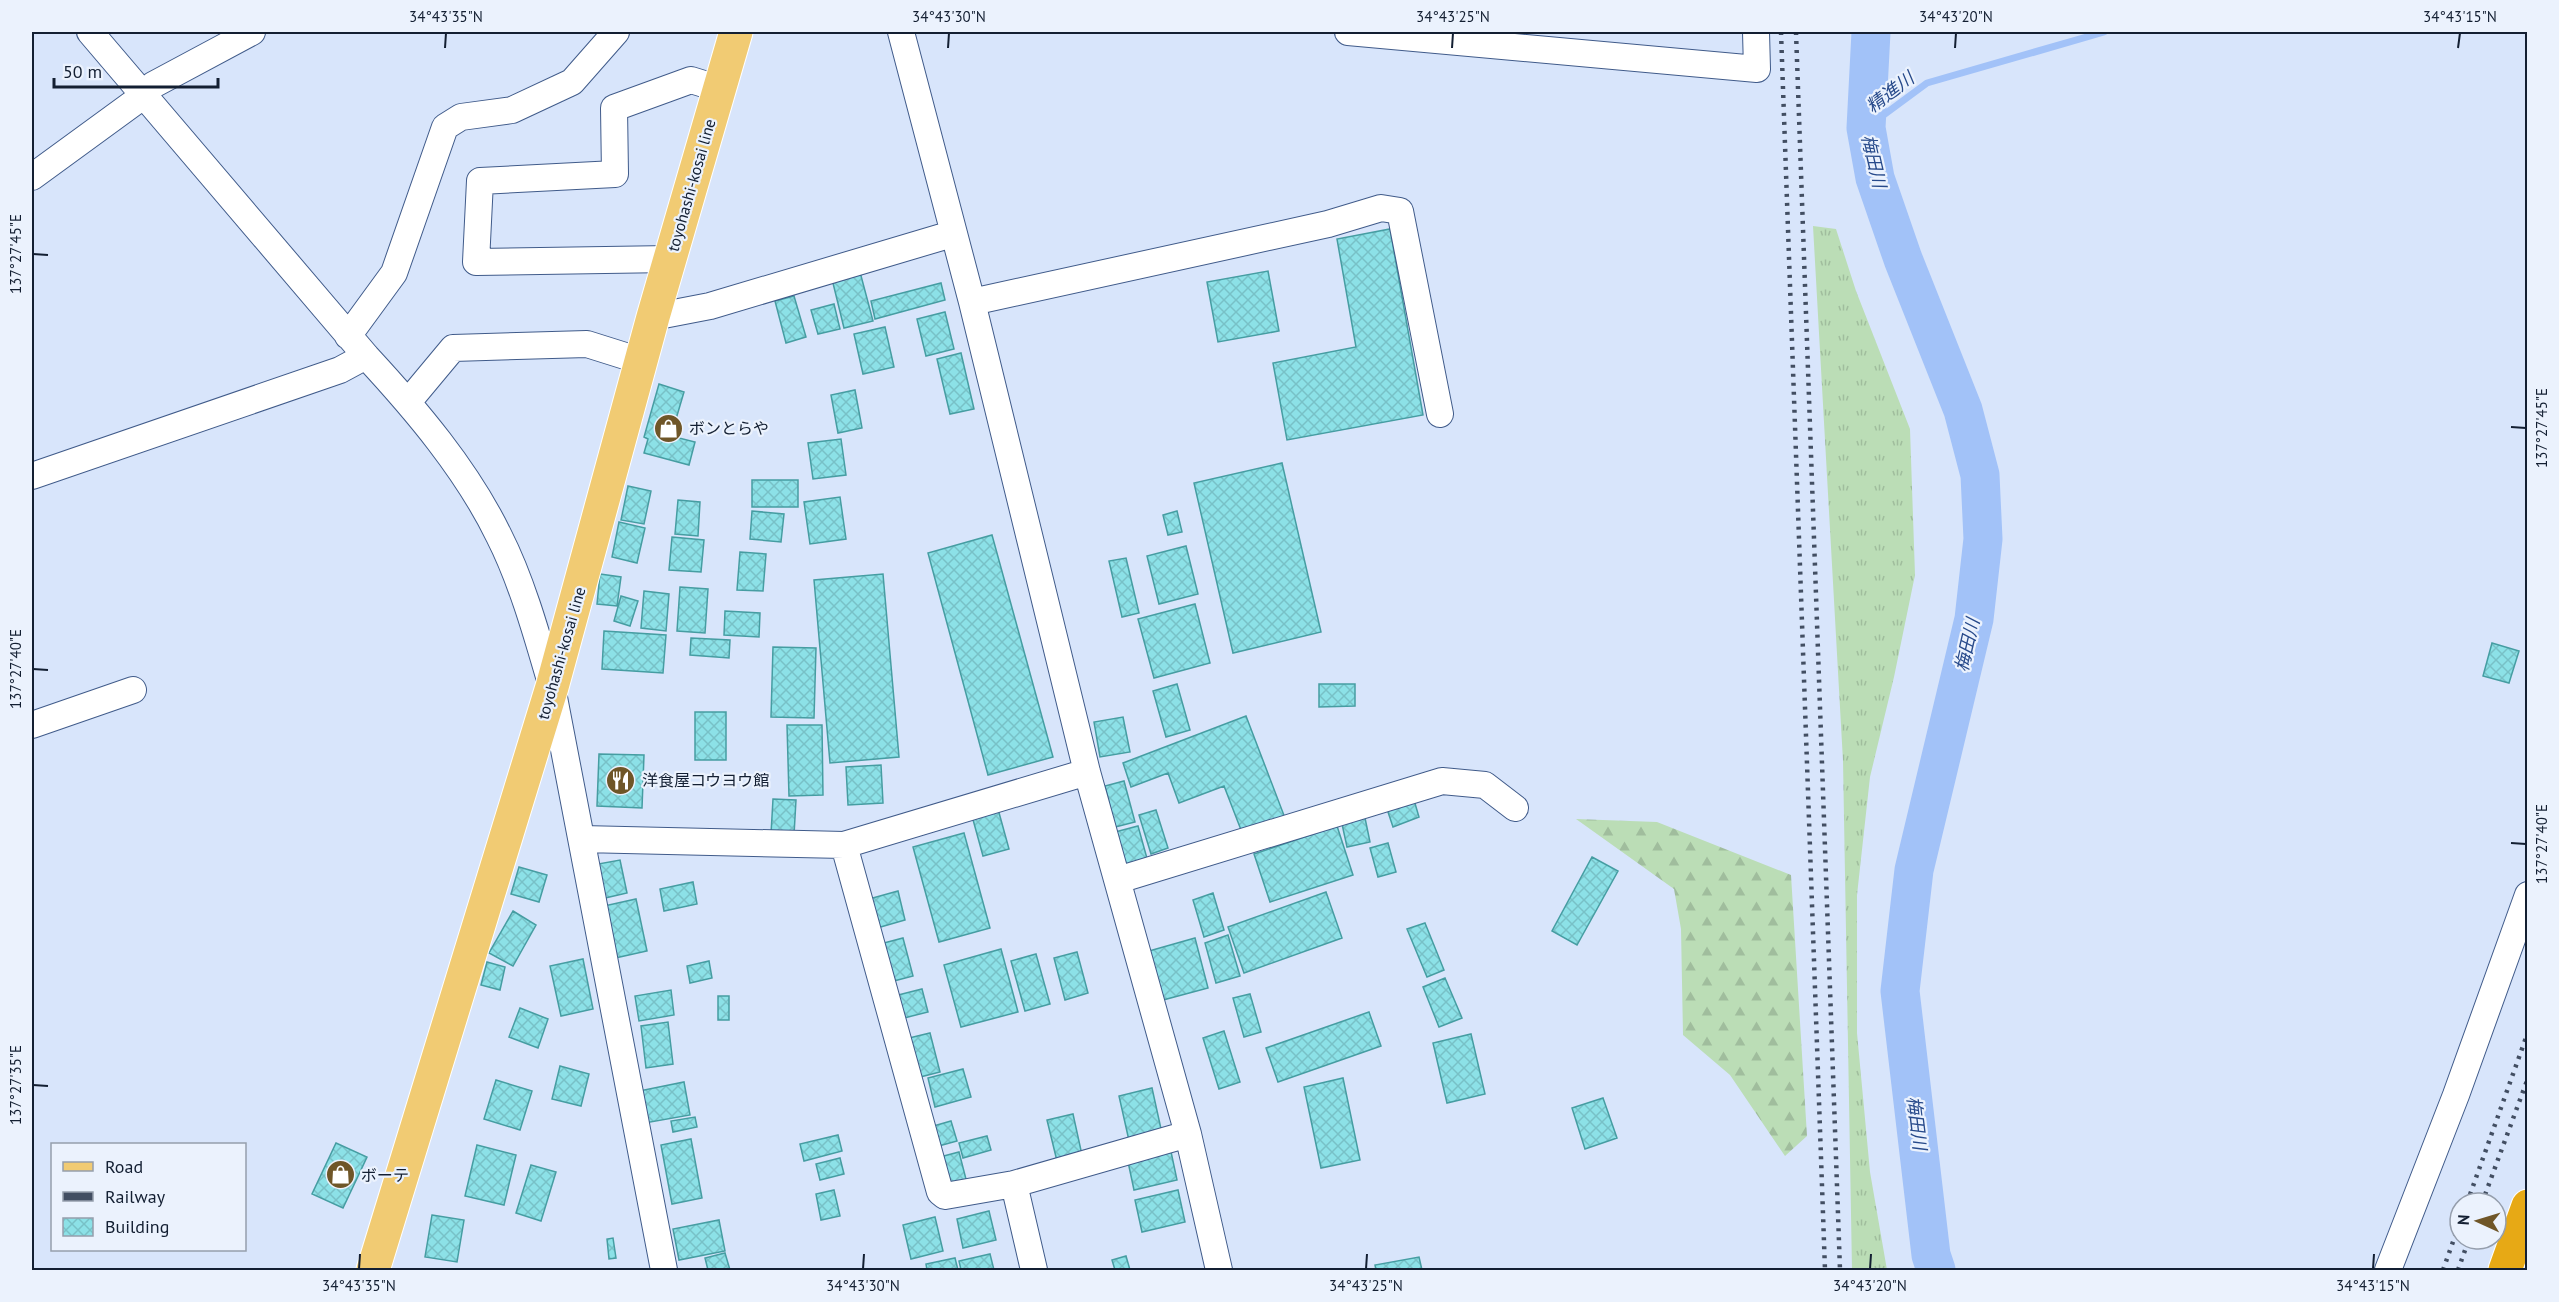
<svg xmlns="http://www.w3.org/2000/svg" width="2559" height="1302" viewBox="0 0 2559 1302" font-family="'PT Sans','Noto Sans JP',sans-serif">
  <style>
    .grass { fill: url(#grass-tufts) }
    .forest { fill: url(#forest-firs) }
    .lines { fill: none; stroke-linecap: round; stroke-linejoin: round }
    .stream { stroke: #a2c2f8; stroke-width: 7 }
    .river { stroke: #a2c2f8; stroke-width: 39 }
    .building { fill: url(#building-cross-hatch); stroke: #469da2; stroke-width: 1.5 }
    .minor-casing { stroke: #405b8a; stroke-width: 28 }
    .major-casing { stroke: #fff; stroke-width: 35 }
    .highway-casing { stroke: #fff; stroke-width: 35 }
    .minor { stroke: #fff; stroke-width: 26 }
    .major { stroke: #f1cb73; stroke-width: 33 }
    .highway { stroke: #e7a915; stroke-width: 33 }
    .rail { stroke: #424e62; stroke-width: 4.5; stroke-dasharray: 3 6; stroke-linecap: butt }
    .ticks { fill: none; stroke: #131f32; stroke-width: 2 }
    .labels { text-anchor: middle; dominant-baseline: central; stroke-width: 4.5; stroke-linejoin: round; paint-order: stroke }
    .street-label { font-size: 16px; fill: #131f32; stroke: #ebf2fd }
    .poi-label { font-size: 16px; fill: #131f32; stroke: #ebf2fd; text-anchor: start }
    .water-label { font-size: 18px; font-style: italic; fill: #274a8b; stroke: #ebf2fd }
    .neatline { fill: none; stroke: #131f32; stroke-width: 2 }
    .ticks-label { font-size: 15px; text-anchor: middle; fill: #131f32 }
  </style>
  <defs>
    <pattern id="grass-tufts" width="24" height="20" patternUnits="userSpaceOnUse" patternTransform="scale(1.5)"><rect width="24" height="20" fill="#bbddb6"/><path d="M3 7l-1-3M5 7V3M7 7l1-3M15 17l-1-3M17 17v-4M19 17l1-3" fill="none" stroke="#a0bd9d"/></pattern>
    <pattern id="forest-firs" width="22" height="20" patternUnits="userSpaceOnUse" patternTransform="scale(1.5)"><rect width="22" height="20" fill="#bbddb6"/><path d="M5 1l3.5 6h-7zM16 11l3.5 6h-7z" fill="#a0bd9d"/></pattern>
    <pattern id="building-cross-hatch" width="8" height="8" patternUnits="userSpaceOnUse" patternTransform="scale(1.5)"><rect width="8" height="8" fill="#8ce1e7"/><path d="M0 0l8 8M0 8l8-8" fill="none" stroke="#78c1c7"/></pattern>
  </defs>
  <rect width="100%" height="100%" fill="#d8e5fb"/>
  <!-- grass -->
  <path class="grass" d="M 1813,226 L 1836,229 L 1856,291 L 1910,429 L 1915,575 L 1894,677 L 1870,777 L 1857,895 L 1857,1033 L 1870,1172 L 1887,1270 L 1852,1270 L 1843,761 Z"/>
  <!-- forest -->
  <path class="forest" d="M 1576,819 L 1657,822 L 1791,875 L 1807,1136 L 1785,1156 L 1730,1075 L 1683,1035 L 1681,929 L 1674,889 Z"/>
  <g class="lines">
    <!-- stream -->
    <path class="stream" d="M 1866,128 L 1927,83 L 2104,32"/>
    <!-- river -->
    <path class="river" d="M 1871,32 L 1866,128 L 1875,178 L 1903,259 L 1963,410 L 1980,475 L 1983,539 L 1974,619 L 1914,870 L 1900,991 L 1931,1255 L 1936,1270"/>
  </g>
  <!-- building -->
  <path class="building" d="M 1390,229 L 1423,415 L 1287,440 L 1273,363 L 1356,347 L 1337,239 Z
    M 1268,271 L 1279,331 L 1218,342 L 1207,282 Z
    M 860,272 L 873,321 L 844,328 L 832,279 Z
    M 941,283 L 945,300 L 875,319 L 871,301 Z
    M 794,296 L 806,337 L 786,343 L 775,301 Z
    M 834,304 L 840,329 L 818,334 L 811,310 Z
    M 945,312 L 954,349 L 926,356 L 917,319 Z
    M 885,327 L 894,367 L 863,374 L 854,334 Z
    M 961,353 L 974,409 L 950,414 L 937,359 Z
    M 659,384 L 684,392 L 671,436 L 695,442 L 689,465 L 644,453 L 648,439 L 644,437 Z
    M 855,390 L 862,428 L 838,433 L 831,395 Z
    M 841,439 L 846,475 L 813,479 L 808,443 Z
    M 1282,463 L 1321,632 L 1233,653 L 1194,483 Z
    M 752,480 L 798,480 L 798,507 L 752,507 Z
    M 628,486 L 651,491 L 644,524 L 621,520 Z
    M 840,497 L 846,539 L 810,544 L 804,502 Z
    M 678,500 L 700,502 L 698,536 L 675,534 Z
    M 752,511 L 784,514 L 781,542 L 750,539 Z
    M 1177,511 L 1182,532 L 1168,535 L 1163,515 Z
    M 619,522 L 645,528 L 637,563 L 612,557 Z
    M 992,535 L 1053,757 L 988,775 L 928,553 Z
    M 672,537 L 704,540 L 701,572 L 669,570 Z
    M 1186,546 L 1198,594 L 1159,604 L 1147,556 Z
    M 740,552 L 766,554 L 763,591 L 737,590 Z
    M 1126,558 L 1139,613 L 1122,617 L 1109,561 Z
    M 600,574 L 621,577 L 617,606 L 597,604 Z
    M 883,574 L 899,757 L 830,763 L 814,580 Z
    M 680,587 L 708,589 L 705,633 L 677,631 Z
    M 644,591 L 669,594 L 666,631 L 641,628 Z
    M 621,596 L 638,601 L 630,626 L 614,621 Z
    M 1195,604 L 1210,663 L 1154,678 L 1138,619 Z
    M 725,611 L 760,613 L 759,637 L 724,635 Z
    M 604,631 L 666,635 L 663,673 L 602,669 Z
    M 691,638 L 730,640 L 729,658 L 690,655 Z
    M 2492,643 L 2519,651 L 2509,683 L 2483,676 Z
    M 773,647 L 816,648 L 814,718 L 771,717 Z
    M 1177,684 L 1190,730 L 1166,737 L 1153,691 Z
    M 1319,684 L 1355,684 L 1355,706 L 1319,707 Z
    M 695,712 L 726,712 L 726,760 L 695,760 Z
    M 1246,716 L 1285,818 L 1243,835 L 1224,786 L 1179,803 L 1168,773 L 1131,787 L 1123,763 Z
    M 1123,717 L 1130,752 L 1100,757 L 1094,722 Z
    M 787,725 L 822,725 L 823,795 L 789,796 Z
    M 599,754 L 644,755 L 642,808 L 597,806 Z
    M 881,765 L 883,803 L 848,805 L 846,767 Z
    M 1124,781 L 1135,822 L 1115,827 L 1105,786 Z
    M 773,799 L 796,800 L 794,835 L 771,834 Z
    M 1414,800 L 1419,817 L 1393,827 L 1387,809 Z
    M 998,809 L 1009,849 L 983,856 L 972,816 Z
    M 1156,810 L 1168,848 L 1151,854 L 1139,815 Z
    M 1365,818 L 1370,842 L 1347,847 L 1342,824 Z
    M 1138,826 L 1148,862 L 1124,868 L 1115,832 Z
    M 1337,826 L 1353,875 L 1270,902 L 1254,854 Z
    M 964,833 L 990,928 L 939,942 L 913,847 Z
    M 1388,843 L 1396,872 L 1378,877 L 1370,848 Z
    M 1592,857 L 1618,871 L 1577,945 L 1552,931 Z
    M 620,860 L 627,893 L 605,898 L 598,864 Z
    M 519,867 L 547,875 L 539,902 L 511,894 Z
    M 693,882 L 697,904 L 664,911 L 660,889 Z
    M 898,891 L 905,920 L 877,928 L 869,899 Z
    M 1326,892 L 1342,938 L 1244,973 L 1228,927 Z
    M 1213,893 L 1224,930 L 1204,937 L 1193,900 Z
    M 636,899 L 647,951 L 615,958 L 604,906 Z
    M 513,911 L 536,925 L 513,966 L 489,953 Z
    M 1425,923 L 1444,970 L 1427,977 L 1407,929 Z
    M 1228,935 L 1240,976 L 1216,983 L 1205,943 Z
    M 903,938 L 913,976 L 890,982 L 880,944 Z
    M 1195,938 L 1208,988 L 1163,1000 L 1149,951 Z
    M 1001,949 L 1018,1012 L 961,1027 L 944,965 Z
    M 1077,952 L 1088,993 L 1065,1000 L 1054,958 Z
    M 1036,954 L 1050,1004 L 1025,1011 L 1011,961 Z
    M 583,959 L 593,1009 L 561,1016 L 550,966 Z
    M 709,961 L 712,978 L 690,983 L 687,966 Z
    M 487,962 L 505,967 L 500,990 L 481,985 Z
    M 1445,978 L 1462,1018 L 1439,1027 L 1423,987 Z
    M 922,989 L 928,1012 L 904,1018 L 898,995 Z
    M 671,990 L 674,1015 L 639,1021 L 635,996 Z
    M 1250,994 L 1261,1032 L 1244,1037 L 1233,998 Z
    M 718,996 L 729,996 L 729,1020 L 718,1020 Z
    M 520,1008 L 548,1019 L 538,1048 L 509,1037 Z
    M 1369,1012 L 1381,1046 L 1278,1082 L 1266,1048 Z
    M 668,1022 L 673,1064 L 646,1068 L 641,1026 Z
    M 1224,1031 L 1240,1082 L 1219,1089 L 1203,1038 Z
    M 930,1033 L 940,1072 L 920,1077 L 909,1038 Z
    M 1471,1034 L 1485,1094 L 1447,1103 L 1433,1043 Z
    M 560,1066 L 589,1074 L 581,1106 L 552,1099 Z
    M 963,1069 L 971,1097 L 935,1107 L 928,1078 Z
    M 1343,1078 L 1360,1160 L 1321,1168 L 1304,1087 Z
    M 496,1080 L 532,1091 L 520,1130 L 484,1119 Z
    M 684,1082 L 690,1115 L 645,1123 L 639,1091 Z
    M 1152,1088 L 1163,1138 L 1130,1145 L 1119,1096 Z
    M 1603,1098 L 1617,1138 L 1585,1149 L 1572,1108 Z
    M 1073,1114 L 1082,1155 L 1057,1161 L 1047,1120 Z
    M 695,1117 L 697,1127 L 673,1132 L 671,1121 Z
    M 951,1121 L 957,1141 L 935,1147 L 930,1127 Z
    M 838,1135 L 842,1151 L 804,1161 L 800,1144 Z
    M 987,1136 L 991,1150 L 963,1158 L 959,1143 Z
    M 691,1139 L 702,1198 L 672,1204 L 661,1145 Z
    M 336,1143 L 367,1157 L 343,1208 L 312,1194 Z
    M 477,1145 L 516,1155 L 504,1205 L 465,1196 Z
    M 1170,1147 L 1177,1180 L 1134,1190 L 1127,1157 Z
    M 959,1152 L 968,1187 L 945,1193 L 936,1158 Z
    M 840,1158 L 844,1174 L 820,1180 L 816,1164 Z
    M 531,1165 L 556,1172 L 541,1221 L 516,1213 Z
    M 834,1190 L 840,1216 L 821,1220 L 816,1194 Z
    M 1178,1190 L 1185,1222 L 1142,1232 L 1135,1200 Z
    M 989,1211 L 996,1240 L 963,1248 L 957,1219 Z
    M 432,1215 L 464,1220 L 457,1262 L 425,1257 Z
    M 935,1217 L 943,1251 L 911,1259 L 903,1225 Z
    M 719,1220 L 725,1251 L 679,1260 L 673,1229 Z
    M 613,1238 L 616,1258 L 609,1259 L 607,1239 Z
    M 725,1253 L 730,1270 L 708,1270 L 705,1258 Z
    M 990,1254 L 994,1270 L 961,1270 L 959,1261 Z
    M 1126,1256 L 1130,1270 L 1115,1270 L 1112,1260 Z
    M 1419,1257 L 1422,1270 L 1376,1270 L 1375,1265 Z
    M 955,1258 L 958,1270 L 927,1270 L 926,1264 Z"/>
  <g class="lines">
    <defs>
      <path id="minor" d="M 90,32 L 366,356 C 416,410 467,470 499,536 C 522,581 538,639 552,687 L 664,1270
        M 901,32 L 972,302 L 1087,772 L 1188,1134 L 1219,1270
        M 1348,32 L 1757,69 L 1756,32
        M 32,177 L 143,96 L 153,85 L 252,32
        M 670,259 L 476,262 L 480,181 L 615,174 L 614,108 L 691,80 L 720,89
        M 972,302 L 1328,224 L 1381,208 L 1400,211 L 1440,414
        M 653,317 L 710,306 L 952,234
        M 348,336 L 394,273 L 445,127 L 461,117 L 512,110 L 572,82 L 616,32
        M 408,402 L 453,348 L 587,344 L 641,361
        M 32,476 L 340,370 L 366,356
        M 32,725 L 133,690
        M 582,839 L 844,845 L 1087,772
        M 844,845 L 940,1192 L 945,1196 L 1014,1184 L 1188,1134
        M 1118,880 L 1442,781 L 1485,785 L 1515,808
        M 1014,1184 L 1034,1270
        M 2388,1270 L 2456,1095 L 2528,895"/>
      <path id="major" d="M 373,1270 L 552,687 L 653,317 L 736,32"/>
      <path id="highway" d="M 2505,1270 L 2528,1206"/>
    </defs>
    <!-- minor casing -->
    <use href="#minor" class="minor-casing"/>
    <!-- major casing -->
    <use href="#major" class="major-casing"/>
    <!-- highway casing -->
    <use href="#highway" class="highway-casing"/>
    <!-- minor -->
    <use href="#minor" class="minor"/>
    <!-- major -->
    <use href="#major" class="major"/>
    <!-- highway -->
    <use href="#highway" class="highway"/>
    <!-- rail -->
    <path class="rail" d="M 1781,32 L 1825,1270
      M 1796,32 L 1840,1270
      M 2467,1203 L 2528,1032
      M 2482,1203 L 2528,1078
      M 2443,1270 L 2460,1222
      M 2458,1270 L 2469,1239"/>
  </g>
  <!-- ticks -->
  <path class="ticks" d="M 445,48 L 446,33M 948,48 L 949,33M 1452,48 L 1453,33M 1955,48 L 1956,33M 2458,48 L 2460,33M 33,254 L 48,255M 2511,427 L 2526,428M 33,669 L 48,670M 2511,843 L 2526,844M 33,1085 L 48,1086M 359,1269 L 360,1254M 863,1269 L 864,1254M 1366,1269 L 1367,1254M 1870,1269 L 1871,1254M 2373,1269 L 2374,1254"/>
  <!-- icons -->
  <defs>
    <symbol id="shop-disc" viewBox="-11 -11 22 22"><circle r="9.5" fill="#6f5628" stroke="#ebf2fd"/><path d="M-5-2.5h2.3a2.7 3.5 0 0 1 5.4 0H5L5.5 6h-11ZM-1.5-2.5h3a1.5 2.3 0 0 0-3 0Z" fill="#fff"/></symbol>
    <symbol id="restaurant-disc" viewBox="-11 -11 22 22"><circle r="9.5" fill="#6f5628" stroke="#ebf2fd"/><path d="M-5-6h1v4h1v-4h1v4h1v-4h1v5L-1.5 .5V6h-2V.5L-5-1ZM5-6V6H3V1.5H1.5Q1.5-4 5-6Z" fill="#fff"/></symbol>
  </defs>
  <g fill-rule="evenodd">
    <use href="#shop-disc" x="652" y="412" width="33" height="33"/>
    <use href="#restaurant-disc" x="604" y="764" width="33" height="33"/>
    <use href="#shop-disc" x="324" y="1158" width="33" height="33"/>
  </g>
  <g class="labels">
    <!-- street labels -->
    <g class="street-label">
      <text transform="translate(691 185) rotate(-74)">toyohashi-kosai line</text>
      <text transform="translate(561 653) rotate(-74)">toyohashi-kosai line</text>
    </g>
    <!-- poi labels -->
    <g class="poi-label">
      <text x="689" y="428">ボンとらや</text>
      <text x="642" y="780">洋食屋コウヨウ館</text>
      <text x="361" y="1175">ボーテ</text>
    </g>
    <!-- water labels -->
    <g class="water-label">
      <text transform="translate(1890 92) rotate(-37)">精進川</text>
      <text transform="translate(1874 161) rotate(77)">梅田川</text>
      <text transform="translate(1967 645) rotate(-77)">梅田川</text>
      <text transform="translate(1917 1123) rotate(83)">梅田川</text>
    </g>
  </g>
  <!-- border -->
  <rect width="2559" height="1302" fill="none" stroke="#ebf2fd" stroke-width="66"/>
  <!-- legend -->
  <rect x="51" y="1143" width="195" height="108" fill="#ebf2fd" stroke="#959eac" stroke-width="1.5"/>
  <rect x="63" y="1162" width="30" height="9" fill="#f1cb73" stroke="#959eac" stroke-width="1.5"/>
  <text x="105" y="1173" font-size="18" fill="#131f32">Road</text>
  <rect x="63" y="1192" width="30" height="9" fill="#424e62" stroke="#959eac" stroke-width="1.5"/>
  <text x="105" y="1203" font-size="18" fill="#131f32">Railway</text>
  <rect x="63" y="1218" width="30" height="18" fill="url(#building-cross-hatch)" stroke="#959eac" stroke-width="1.5"/>
  <text x="105" y="1233" font-size="18" fill="#131f32">Building</text>
  <!-- north arrow -->
  <g transform="translate(2478 1221) rotate(274)"><circle r="28" fill="#ebf2fd" stroke="#959eac" stroke-width="1.5"/>
  <path d="M0-4.5L10 22L0 15L-10 22Z" fill="#6f5628"/>
  <text y="-9" font-size="16" font-weight="bold" text-anchor="middle" fill="#131f32">N</text>
  </g>
  <!-- scale -->
  <path d="M54 78v9h164v-9" fill="none" stroke="#131f32" stroke-width="3"/>
  <text x="63" y="78" font-size="18" fill="#131f32" stroke="#ebf2fd" stroke-width="4.5" paint-order="stroke">50 m</text>
  <rect x="33" y="33" width="2493" height="1236" class="neatline"/>
  <g class="ticks-label">
    <text x="446" y="22">34°43'35"N</text>
    <text x="949" y="22">34°43'30"N</text>
    <text x="1453" y="22">34°43'25"N</text>
    <text x="1956" y="22">34°43'20"N</text>
    <text x="2460" y="22">34°43'15"N</text>
    <text transform="translate(16 254) rotate(-90)" y="5">137°27'45"E</text>
    <text transform="translate(2542 428) rotate(-90)" y="5">137°27'45"E</text>
    <text transform="translate(16 669) rotate(-90)" y="5">137°27'40"E</text>
    <text transform="translate(2542 844) rotate(-90)" y="5">137°27'40"E</text>
    <text transform="translate(16 1085) rotate(-90)" y="5">137°27'35"E</text>
    <text x="359" y="1291">34°43'35"N</text>
    <text x="863" y="1291">34°43'30"N</text>
    <text x="1366" y="1291">34°43'25"N</text>
    <text x="1870" y="1291">34°43'20"N</text>
    <text x="2373" y="1291">34°43'15"N</text>
  </g>
</svg>
